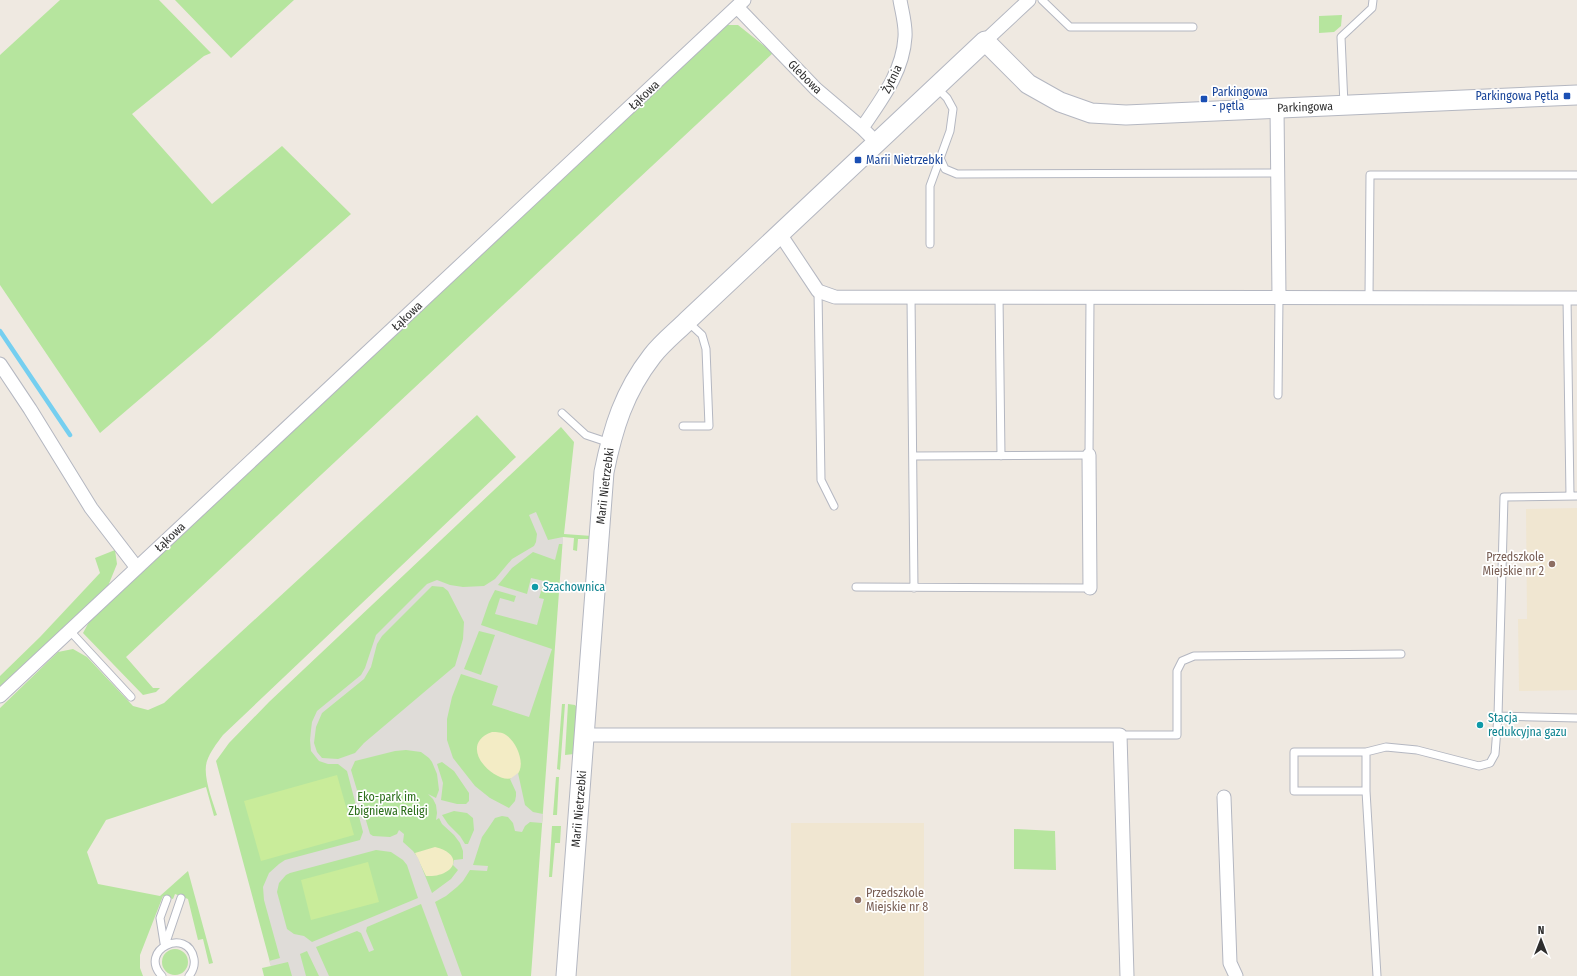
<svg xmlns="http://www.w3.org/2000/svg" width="1577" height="976" viewBox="0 0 1577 976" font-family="'Fira Sans Condensed',sans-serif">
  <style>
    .education { fill: #f0e6d1 }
    .green { fill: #b6e59e }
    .sand { fill: #f3ecc5 }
    .pitch { fill: #c9ec9a }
    .plaza { fill: #dfdcd8; fill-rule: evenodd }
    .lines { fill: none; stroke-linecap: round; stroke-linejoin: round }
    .stream { stroke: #75cff0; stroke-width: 4.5 }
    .lane-casing { stroke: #b4b7c1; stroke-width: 9 }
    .street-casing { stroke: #b4b7c1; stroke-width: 15 }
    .secondary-casing { stroke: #b4b7c1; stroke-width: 21 }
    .lane { stroke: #fff; stroke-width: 7 }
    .street { stroke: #fff; stroke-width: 13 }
    .secondary { stroke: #fff; stroke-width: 19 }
    .transit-dot { fill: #1a4fb4; stroke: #fff; stroke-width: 1.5 }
    .education-dot { fill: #8d6e63; stroke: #fff; stroke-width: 1.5 }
    .culture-dot { fill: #0f9aa8; stroke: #fff; stroke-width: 1.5 }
    .labels { text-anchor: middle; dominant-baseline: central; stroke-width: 3.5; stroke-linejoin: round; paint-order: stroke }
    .street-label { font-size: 12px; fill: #2e2e2e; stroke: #fff }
    .transit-label { font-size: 12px; fill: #164399; stroke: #fff; text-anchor: start }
    .education-label { font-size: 12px; fill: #785e54; stroke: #fff; text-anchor: end }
    .culture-label { font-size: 12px; fill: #0d838f; stroke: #fff; text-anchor: start }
    .park-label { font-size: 12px; fill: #2c6e1b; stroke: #fff }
  </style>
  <rect width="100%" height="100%" fill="#efe9e1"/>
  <!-- education -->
  <path class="education" d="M 1577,508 L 1577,690 L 1519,691 L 1518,619 L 1527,619 L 1526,509 Z
    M 791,823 L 924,823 L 924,976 L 791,976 Z"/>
  <!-- green -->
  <path class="green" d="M 60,0 L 159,0 L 211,53 L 204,56 L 132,114 L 212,204 L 282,146 L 351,214 L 209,340 L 100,433 L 0,285 L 0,55 Z
    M 175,0 L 294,0 L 231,58 Z
    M 1342,15 L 1341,26 L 1334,32 L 1319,33 L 1319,16 Z
    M 722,25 L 738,25 L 773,53 L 126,657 L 153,688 L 160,688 L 156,692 L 143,695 L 83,633 L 89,622 Z
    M 477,415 L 516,457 L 223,735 C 217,743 210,752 207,761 C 202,775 213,802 217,815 L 214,816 L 206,787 L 106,820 L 87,852 L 98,884 L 160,896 L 188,871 L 213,963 L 209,964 L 203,939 L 198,940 L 188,899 L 175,894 L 173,899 L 163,896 L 140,955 L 140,968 L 143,976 L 0,976 L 0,708 L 58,652 L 73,649 L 87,657 L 133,706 L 148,710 L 164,703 Z
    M 561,427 L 574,442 L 564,534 L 592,536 L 590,539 L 578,539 L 577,551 L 573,550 L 574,538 L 563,537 L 531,976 L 264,976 L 262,968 L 271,966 L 216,761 L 229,743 L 269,702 Z
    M 115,550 L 117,564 L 108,586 L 0,687 L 0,676 L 40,637 L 100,573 L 95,558 Z
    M 562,704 L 565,704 L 560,770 L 557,769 Z
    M 568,704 L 575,705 L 578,709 L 574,754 L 565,755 Z
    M 556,777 L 559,777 L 557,815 L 553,815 Z
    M 552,826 L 561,826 L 560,843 L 555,843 L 552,877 L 549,877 Z
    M 1014,829 L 1055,831 L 1056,870 L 1014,869 Z
    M162 962a13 13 0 1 1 26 0a13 13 0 1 1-26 0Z"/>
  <!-- sand -->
  <path class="sand" d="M 492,732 C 497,732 502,732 506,735 C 517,742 527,766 516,776 C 500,790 453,746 492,732 Z
    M 435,847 C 467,855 453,878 426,876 L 415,853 Z"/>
  <!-- pitch -->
  <path class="pitch" d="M 337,775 L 354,835 L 261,861 L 244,801 Z
    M 368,862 L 379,902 L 311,920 L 301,880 Z"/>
  <!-- plaza -->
  <path class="plaza" d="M 536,512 L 548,540 L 563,537 L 563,544 L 559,544 L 555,560 L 533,552 L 512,568 L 498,585 L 527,594 L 531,578 L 544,581 L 539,598 L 544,599 L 537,625 L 495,614 L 500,598 L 514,602 L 516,596 L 495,590 L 489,602 L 481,625 L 552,649 L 529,717 L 492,705 L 498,686 L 461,674 L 452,697 L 447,719 L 447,740 L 453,758 L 475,786 L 490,798 L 509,808 L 515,801 L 516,796 L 516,792 L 510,779 L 518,773 L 525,805 L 533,812 L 543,814 L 542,823 L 530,822 L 525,826 L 522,832 L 515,831 L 513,823 L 508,817 L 502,816 L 495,818 L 489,827 L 482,837 L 473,865 L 488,866 L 487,871 L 470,870 L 463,881 L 457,887 L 446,896 L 435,902 L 462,976 L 448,976 L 421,904 L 367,927 L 366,931 L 374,950 L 369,952 L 361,933 L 357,931 L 316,947 L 329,976 L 319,976 L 307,951 L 300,954 L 306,976 L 292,976 L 288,962 L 271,966 L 269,961 L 280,958 L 264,900 L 263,887 L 269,873 L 279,864 L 285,860 L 360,840 L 363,832 L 347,771 L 338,764 L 328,764 L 319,761 L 311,751 L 310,740 L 311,730 L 312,722 L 317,711 L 361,675 L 365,668 L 376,635 L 427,584 L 437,580 L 450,585 L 463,587 L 484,586 L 495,579 L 512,559 L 534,546 L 536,542 L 537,534 L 529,515 ZM 432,586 L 443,587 L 448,591 L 464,622 L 463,639 L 455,666 L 364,743 L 355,753 L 338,759 L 322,758 L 317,752 L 314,743 L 316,727 L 322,713 L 364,679 L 371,667 L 377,644 L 382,636 ZM 479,631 L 495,635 L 481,675 L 464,669 ZM 406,750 L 421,752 L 429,758 L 432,762 L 437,774 L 439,790 L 436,798 L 428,794 L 433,799 L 436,805 L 437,813 L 436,820 L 439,818 L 442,824 L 454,835 L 460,843 L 463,851 L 463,859 L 454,860 L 453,865 L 458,870 L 451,879 L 432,893 L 418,858 L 413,851 L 403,842 L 404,834 L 399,830 L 397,834 L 390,837 L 373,836 L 370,834 L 351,770 L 355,761 L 395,751 ZM 442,762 L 454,771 L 469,793 L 469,801 L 466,804 L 457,804 L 441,800 L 443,783 L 437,764 ZM 454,811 L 467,813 L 473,818 L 474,830 L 468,844 L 465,844 L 460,836 L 448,824 L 442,815 ZM 376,850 L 391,852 L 403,860 L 407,865 L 418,898 L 312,942 L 304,936 L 294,934 L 287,929 L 277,892 L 279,883 L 286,875 L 290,873 Z"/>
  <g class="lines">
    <!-- stream -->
    <path class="stream" d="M 0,331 L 70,435"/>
    <defs>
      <path id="lane" d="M 1042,0 L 1070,27 L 1193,27
        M 1344,105 L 1341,37 L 1372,8 L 1373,0
        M 940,158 L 945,169 L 957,174 L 1278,173
        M 930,244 L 930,186 L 950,131 L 953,109 L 947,98 L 937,88
        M 818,291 L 821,480 L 834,506
        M 911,297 L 914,588
        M 999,297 L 1001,456
        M 1369,297 L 1370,175 L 1577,175
        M 1567,298 L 1570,496
        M 1278,395 L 1279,297
        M 562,413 L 586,435 L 610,443
        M 683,426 L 709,426 L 706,349 L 702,335 L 687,321
        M 913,456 L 1089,455 L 1090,298
        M 856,587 L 1090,588
        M 70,631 L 131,697
        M 1498,716 L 1577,718
        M 1120,735 L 1177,735 L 1177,671 L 1182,661 L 1194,656 L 1401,654
        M 1366,752 L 1366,791 L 1377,976
        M 1366,791 L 1294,791 L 1294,752 L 1366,752 L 1386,747 L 1417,750 L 1479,766 L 1490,763 L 1495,754 L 1498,716 L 1504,497 L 1577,496
        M 164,943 L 160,918 L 167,899
        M 165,945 L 181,898
        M 162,976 C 137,950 188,926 194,959 C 195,965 193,971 189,976"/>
      <path id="street" d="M 737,7 L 816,89 L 862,128 L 877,143
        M 985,41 L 1029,0
        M 1277,108 L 1279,297
        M 862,128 C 881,100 903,72 905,37 C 906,25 902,12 900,0
        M 780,234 L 818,291 L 835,297 L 1577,298
        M 0,364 L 30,409 L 91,508 L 137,568
        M 1089,455 L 1090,588
        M 0,696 L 744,0
        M 585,735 L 1120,735 L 1127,976
        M 1224,797 L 1230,963 L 1236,976"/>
      <path id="secondary" d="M 566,976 L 604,472 C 613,428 624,392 652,356 C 662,343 676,332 687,321 L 985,41 L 1028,84 L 1060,102 L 1091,113 L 1126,115 L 1577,95"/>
    </defs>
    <!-- lane casing -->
    <use href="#lane" class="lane-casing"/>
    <!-- street casing -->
    <use href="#street" class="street-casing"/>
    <!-- secondary casing -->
    <use href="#secondary" class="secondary-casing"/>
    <!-- lane -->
    <use href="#lane" class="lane"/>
    <!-- street -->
    <use href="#street" class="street"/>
    <!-- secondary -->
    <use href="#secondary" class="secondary"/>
  </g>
  <!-- markers -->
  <g class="transit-dot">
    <rect x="1563" y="92" width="8" height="8" rx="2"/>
    <rect x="1200" y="95" width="8" height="8" rx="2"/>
    <rect x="854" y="156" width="8" height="8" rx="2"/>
  </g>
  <g class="education-dot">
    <circle cx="1552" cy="564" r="4"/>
    <circle cx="858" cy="900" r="4"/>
  </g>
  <g class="culture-dot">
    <circle cx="535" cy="587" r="4"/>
    <circle cx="1480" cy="725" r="4"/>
  </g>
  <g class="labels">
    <!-- street labels -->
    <g class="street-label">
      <text transform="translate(805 77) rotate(45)">Glebowa</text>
      <text transform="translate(892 79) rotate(-64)">Żytnia</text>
      <text transform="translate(644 95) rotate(-43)">Łąkowa</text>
      <text transform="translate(1305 107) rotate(-2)">Parkingowa</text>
      <text transform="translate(407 316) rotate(-43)">Łąkowa</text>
      <text transform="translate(605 486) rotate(-83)">Marii Nietrzebki</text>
      <text transform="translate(170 537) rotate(-43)">Łąkowa</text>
      <text transform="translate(579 809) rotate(-85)">Marii Nietrzebki</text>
    </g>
    <!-- transit labels -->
    <g class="transit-label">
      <text x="1212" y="92">Parkingowa<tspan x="1212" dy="14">- pętla</tspan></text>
      <text x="1559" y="96" text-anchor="end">Parkingowa Pętla</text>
      <text x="866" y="160">Marii Nietrzebki</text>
    </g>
    <!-- education labels -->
    <g class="education-label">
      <text x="1544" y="557">Przedszkole<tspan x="1544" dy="14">Miejskie nr 2</tspan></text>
      <text x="866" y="893" text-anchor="start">Przedszkole<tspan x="866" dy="14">Miejskie nr 8</tspan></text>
    </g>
    <!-- culture labels -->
    <g class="culture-label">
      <text x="543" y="587">Szachownica</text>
      <text x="1488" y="718">Stacja<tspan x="1488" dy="14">redukcyjna gazu</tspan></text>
    </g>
    <!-- park labels -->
    <g class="park-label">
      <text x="388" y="797">Eko-park im.<tspan x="388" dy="14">Zbigniewa Religi</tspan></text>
    </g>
  </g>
  <!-- north arrow -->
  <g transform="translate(1541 940)" stroke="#ffffff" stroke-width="3" paint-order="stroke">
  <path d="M0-3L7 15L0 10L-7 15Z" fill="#2e2e2e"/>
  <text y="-6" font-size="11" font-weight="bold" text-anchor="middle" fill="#2e2e2e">N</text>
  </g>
</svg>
